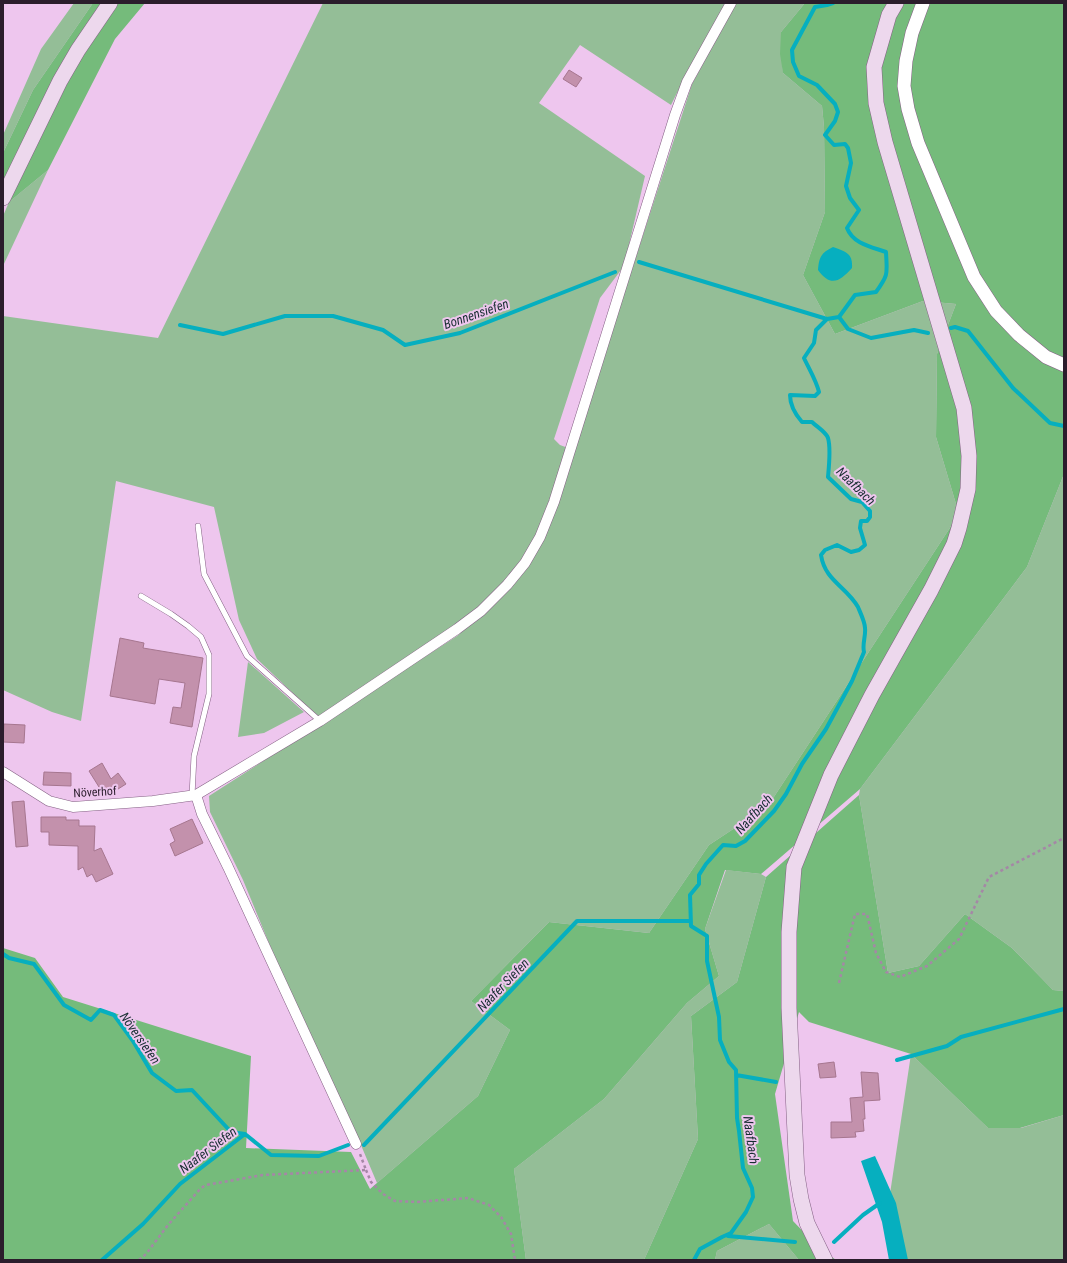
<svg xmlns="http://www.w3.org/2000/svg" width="1067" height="1263" viewBox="0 0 1067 1263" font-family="'Roboto Condensed',sans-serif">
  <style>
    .green { fill: #94be97 }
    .forest { fill: #75bb7b }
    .water { fill: #06afbf }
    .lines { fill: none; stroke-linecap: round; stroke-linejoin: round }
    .stream { stroke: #06afbf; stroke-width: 4 }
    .building { fill: #c391ac; stroke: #a6768f }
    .service-casing { stroke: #846184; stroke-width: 6 }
    .minor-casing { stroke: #846184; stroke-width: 11 }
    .tertiary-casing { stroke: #846184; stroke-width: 14 }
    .secondary-casing { stroke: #846184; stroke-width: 16 }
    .path { stroke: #a587a6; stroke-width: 2.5; stroke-dasharray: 3 3; stroke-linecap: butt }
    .service { stroke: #fff; stroke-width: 5 }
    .minor { stroke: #fff; stroke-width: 10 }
    .tertiary { stroke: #fff; stroke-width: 13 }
    .secondary { stroke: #edd8ed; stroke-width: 15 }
    .labels { text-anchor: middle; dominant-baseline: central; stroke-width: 4; stroke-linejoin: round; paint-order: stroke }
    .street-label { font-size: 12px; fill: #2b1d2c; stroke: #eec6ee }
    .water-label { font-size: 13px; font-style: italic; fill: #162d30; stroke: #eec6ee }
  </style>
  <rect width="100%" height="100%" fill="#eec6ee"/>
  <!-- green -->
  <path class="green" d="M 74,3 L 93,3 L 33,90 L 3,153 L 3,135 L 41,49 Z
    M 323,3 L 726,3 L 688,71 L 671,105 L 580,45 L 539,103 L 645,176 L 624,266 L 600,298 L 557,430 L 554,439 L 560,445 L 568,448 L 538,533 L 520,562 L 506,581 L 482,604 L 453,627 L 319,718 L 257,659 L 239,620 L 214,507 L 116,481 L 81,721 L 52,712 L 3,690 L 3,316 L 158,338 Z
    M 736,3 L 805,3 L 781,32 L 783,73 L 822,106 L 824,127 L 825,212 L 803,275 L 835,334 L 923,301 L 956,304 L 937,354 L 936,437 L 959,514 L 768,806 L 709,845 L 649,933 L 549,922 L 471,1001 L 510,1030 L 478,1096 L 377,1183 L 355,1131 L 280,970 L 243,880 L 210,812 L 209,796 L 457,636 L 494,604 L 512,585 L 533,559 L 541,541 L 613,328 L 692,84 Z
    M 48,170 L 3,266 L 3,216 L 9,202 Z
    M 1064,474 L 1064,991 L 1053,990 L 1012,948 L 965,914 L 919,966 L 888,973 L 859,795 L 860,789 L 1027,567 Z
    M 248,662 L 304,712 L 264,733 L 238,737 Z
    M 726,870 L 761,874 L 766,877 L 737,982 L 691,1016 L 698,1139 L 644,1260 L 526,1260 L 514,1169 L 604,1099 L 687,1003 L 719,976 L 705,929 Z
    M 911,1054 L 988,1128 L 1021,1128 L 1064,1115 L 1064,1260 L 903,1260 L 888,1207 Z
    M 769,1224 L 799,1260 L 715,1260 L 717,1251 Z"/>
  <!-- forest -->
  <path class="forest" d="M 93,3 L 145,3 L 115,39 L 48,170 L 3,207 L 3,153 L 33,90 Z
    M 805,3 L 1064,3 L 1064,474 L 1027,567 L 860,789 L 761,874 L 725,870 L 705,929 L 719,976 L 687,1003 L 604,1099 L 514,1169 L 526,1260 L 3,1260 L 3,948 L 35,958 L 63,997 L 251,1056 L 246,1148 L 351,1152 L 370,1189 L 478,1096 L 510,1030 L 471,1001 L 549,922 L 649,933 L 709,845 L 768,806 L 959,514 L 936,437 L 937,354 L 956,304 L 923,301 L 835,334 L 803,275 L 825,212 L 824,127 L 822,106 L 783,73 L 780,54 L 781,32 Z
    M 859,795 L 888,973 L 919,966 L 965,914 L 1012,948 L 1053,990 L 1064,991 L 1064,1115 L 1020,1128 L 988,1128 L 911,1054 L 809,1022 L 799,1012 L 775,1094 L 793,1221 L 817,1246 L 836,1260 L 799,1260 L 769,1224 L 717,1251 L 715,1260 L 644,1260 L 698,1139 L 691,1016 L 737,982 L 766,877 Z"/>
  <!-- water -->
  <path class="water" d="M 833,247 C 846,252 853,253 852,268 C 840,281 831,288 818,270 C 819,257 821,253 833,247 Z
    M 875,1156 L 896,1203 L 908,1260 L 889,1260 L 882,1222 L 861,1161 Z"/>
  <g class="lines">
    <!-- stream -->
    <path class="stream" d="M 639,262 L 827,319
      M 839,317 L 848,329 L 871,338 L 914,330 L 928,333
      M 180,325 L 223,334 L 285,316 L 333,316 L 383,330 L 405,345 L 460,333 L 615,272
      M 951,328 L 955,327 L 968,331 L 1013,388 L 1050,423 L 1064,426
      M 3,954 L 9,958 L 34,964 L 64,1005 L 91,1020 L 100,1010 L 114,1015 L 133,1041 L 152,1073 L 176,1091 L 192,1090 L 231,1132 L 245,1134
      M 897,1060 L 947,1046 L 961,1037 L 1064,1009
      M 736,1075 L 776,1082
      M 245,1134 L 271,1155 L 319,1156 L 348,1145
      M 364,1145 L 577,921 L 691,921
      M 728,1236 L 795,1242
      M 834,1242 L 863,1215 L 880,1203
      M 102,1260 L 143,1224 L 180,1184 L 245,1134
      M 694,1260 L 700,1249 L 722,1237 L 731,1233 L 746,1212 L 753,1197 L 752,1188 L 743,1168 L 739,1131 L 737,1118 L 736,1070 L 729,1062 L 720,1040 L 719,1017 L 707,961 L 707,936 L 691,926 L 690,895 L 699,884 L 699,875 L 706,864 L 723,845 L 736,846 L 745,841 L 774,811 L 786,794 L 802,764 L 826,729 L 852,681 L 864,652 C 862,644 866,636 865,628 C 865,622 860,612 858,607 C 846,586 825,581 821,555 L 825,550 L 837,545 L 851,552 L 859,550 L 865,545 L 860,528 L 861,521 L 867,521 L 870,517 L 870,511 L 862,502 L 851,499 L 828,477 C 829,466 831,448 828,438 C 826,432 817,427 812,422 L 802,422 C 795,414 790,406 790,395 L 815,396 L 819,392 C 816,380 809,369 804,358 L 814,343 L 816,330 L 827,319 L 839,317 L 855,295 L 876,292 C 889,274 887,274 886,252 C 872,247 853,244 847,228 L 859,210 L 850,198 L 846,186 L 851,163 L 848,148 L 845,144 L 834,145 L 825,135 L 835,121 L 838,112 L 835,104 L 817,85 L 799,76 L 793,62 L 792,50 L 815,7 L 827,5 L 833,3"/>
  </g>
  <!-- building -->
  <path class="building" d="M 569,70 L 582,78 L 576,87 L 563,79 Z
    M 120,638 L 144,643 L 143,648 L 203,658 L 192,727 L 170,723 L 173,707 L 181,708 L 185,683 L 159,679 L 155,704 L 110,696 Z
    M 4,724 L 25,725 L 24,743 L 3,742 Z
    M 102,763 L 111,779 L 118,773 L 126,784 L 107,796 L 106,788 L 99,787 L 89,771 Z
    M 44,772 L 71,773 L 71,786 L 43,785 Z
    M 24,801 L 28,846 L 16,847 L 12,802 Z
    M 41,817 L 66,817 L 66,820 L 79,820 L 79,826 L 95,826 L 94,851 L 101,848 L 113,874 L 96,882 L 92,874 L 87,877 L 83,867 L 78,870 L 78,846 L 49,845 L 49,832 L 41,832 Z
    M 192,819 L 203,843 L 175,856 L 170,844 L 175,841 L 170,829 Z
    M 834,1062 L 836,1077 L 820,1078 L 818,1064 Z
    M 861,1072 L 878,1073 L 880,1100 L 864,1101 L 865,1119 L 863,1119 L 864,1131 L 855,1132 L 856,1137 L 831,1138 L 831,1122 L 852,1122 L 850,1098 L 863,1097 Z"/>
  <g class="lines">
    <defs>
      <path id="service" d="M 198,526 L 204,574 L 247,656 L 320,721
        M 141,596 L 171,614 L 188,626 L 201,637 L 209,655 L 209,694 L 194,756 L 192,796"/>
      <path id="minor" d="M 3,772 L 49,801 L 73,807 L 153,801 L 196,795 L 320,721 L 457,629 L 481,611 L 507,585 L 525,563 L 540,537 L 554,502 L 675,115 L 687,82 L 731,3
        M 196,795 L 202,814 L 228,867 L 356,1144"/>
      <path id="tertiary" d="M 923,3 L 912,33 L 906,61 L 904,86 L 908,109 L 918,143 L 974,277 L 996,311 L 1019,335 L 1046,357 L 1064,365"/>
      <path id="secondary" d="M 3,198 L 60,81 L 78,50 L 110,3
        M 825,1260 L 807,1223 L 801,1199 L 797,1175 L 789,1008 L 789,932 L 794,867 L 831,775 L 872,695 L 931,590 L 954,544 L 959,528 L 968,489 L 969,456 L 964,408 L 885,142 L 876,103 L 874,67 L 889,15 L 896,3"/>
    </defs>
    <!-- service casing -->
    <use href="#service" class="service-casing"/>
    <!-- minor casing -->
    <use href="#minor" class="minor-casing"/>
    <!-- tertiary casing -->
    <use href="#tertiary" class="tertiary-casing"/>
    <!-- secondary casing -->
    <use href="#secondary" class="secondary-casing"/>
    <!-- path -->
    <path class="path" d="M 839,983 L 855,914 L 867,914 L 876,953 L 886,972 L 900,977 L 927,966 L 959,939 L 989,877 L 1064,838
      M 366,1170 L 371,1182 L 383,1194 L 395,1201 L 417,1202 L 468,1198 L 489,1205 L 501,1217 L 511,1234 L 515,1260
      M 139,1260 L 146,1254 L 168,1225 L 201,1188 L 206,1185 L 263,1175 L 366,1170 L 360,1154"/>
    <!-- service -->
    <use href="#service" class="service"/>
    <!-- minor -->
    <use href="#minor" class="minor"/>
    <!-- tertiary -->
    <use href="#tertiary" class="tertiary"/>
    <!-- secondary -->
    <use href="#secondary" class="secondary"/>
  </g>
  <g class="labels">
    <!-- street labels -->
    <g class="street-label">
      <text transform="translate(95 792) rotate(-3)">Növerhof</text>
    </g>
    <!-- water labels -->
    <g class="water-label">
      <text transform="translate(476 314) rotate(-19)">Bonnensiefen</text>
      <text transform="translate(856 486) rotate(44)">Naafbach</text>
      <text transform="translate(754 814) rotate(-48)">Naafbach</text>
      <text transform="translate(503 985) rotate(-46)">Naafer Siefen</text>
      <text transform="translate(140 1038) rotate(55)">Növersiefen</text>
      <text transform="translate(751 1140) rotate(82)">Naafbach</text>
      <text transform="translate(208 1150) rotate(-37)">Naafer Siefen</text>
    </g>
  </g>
  <!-- border -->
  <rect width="1067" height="1263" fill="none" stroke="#2b1d2c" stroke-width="8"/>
</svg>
